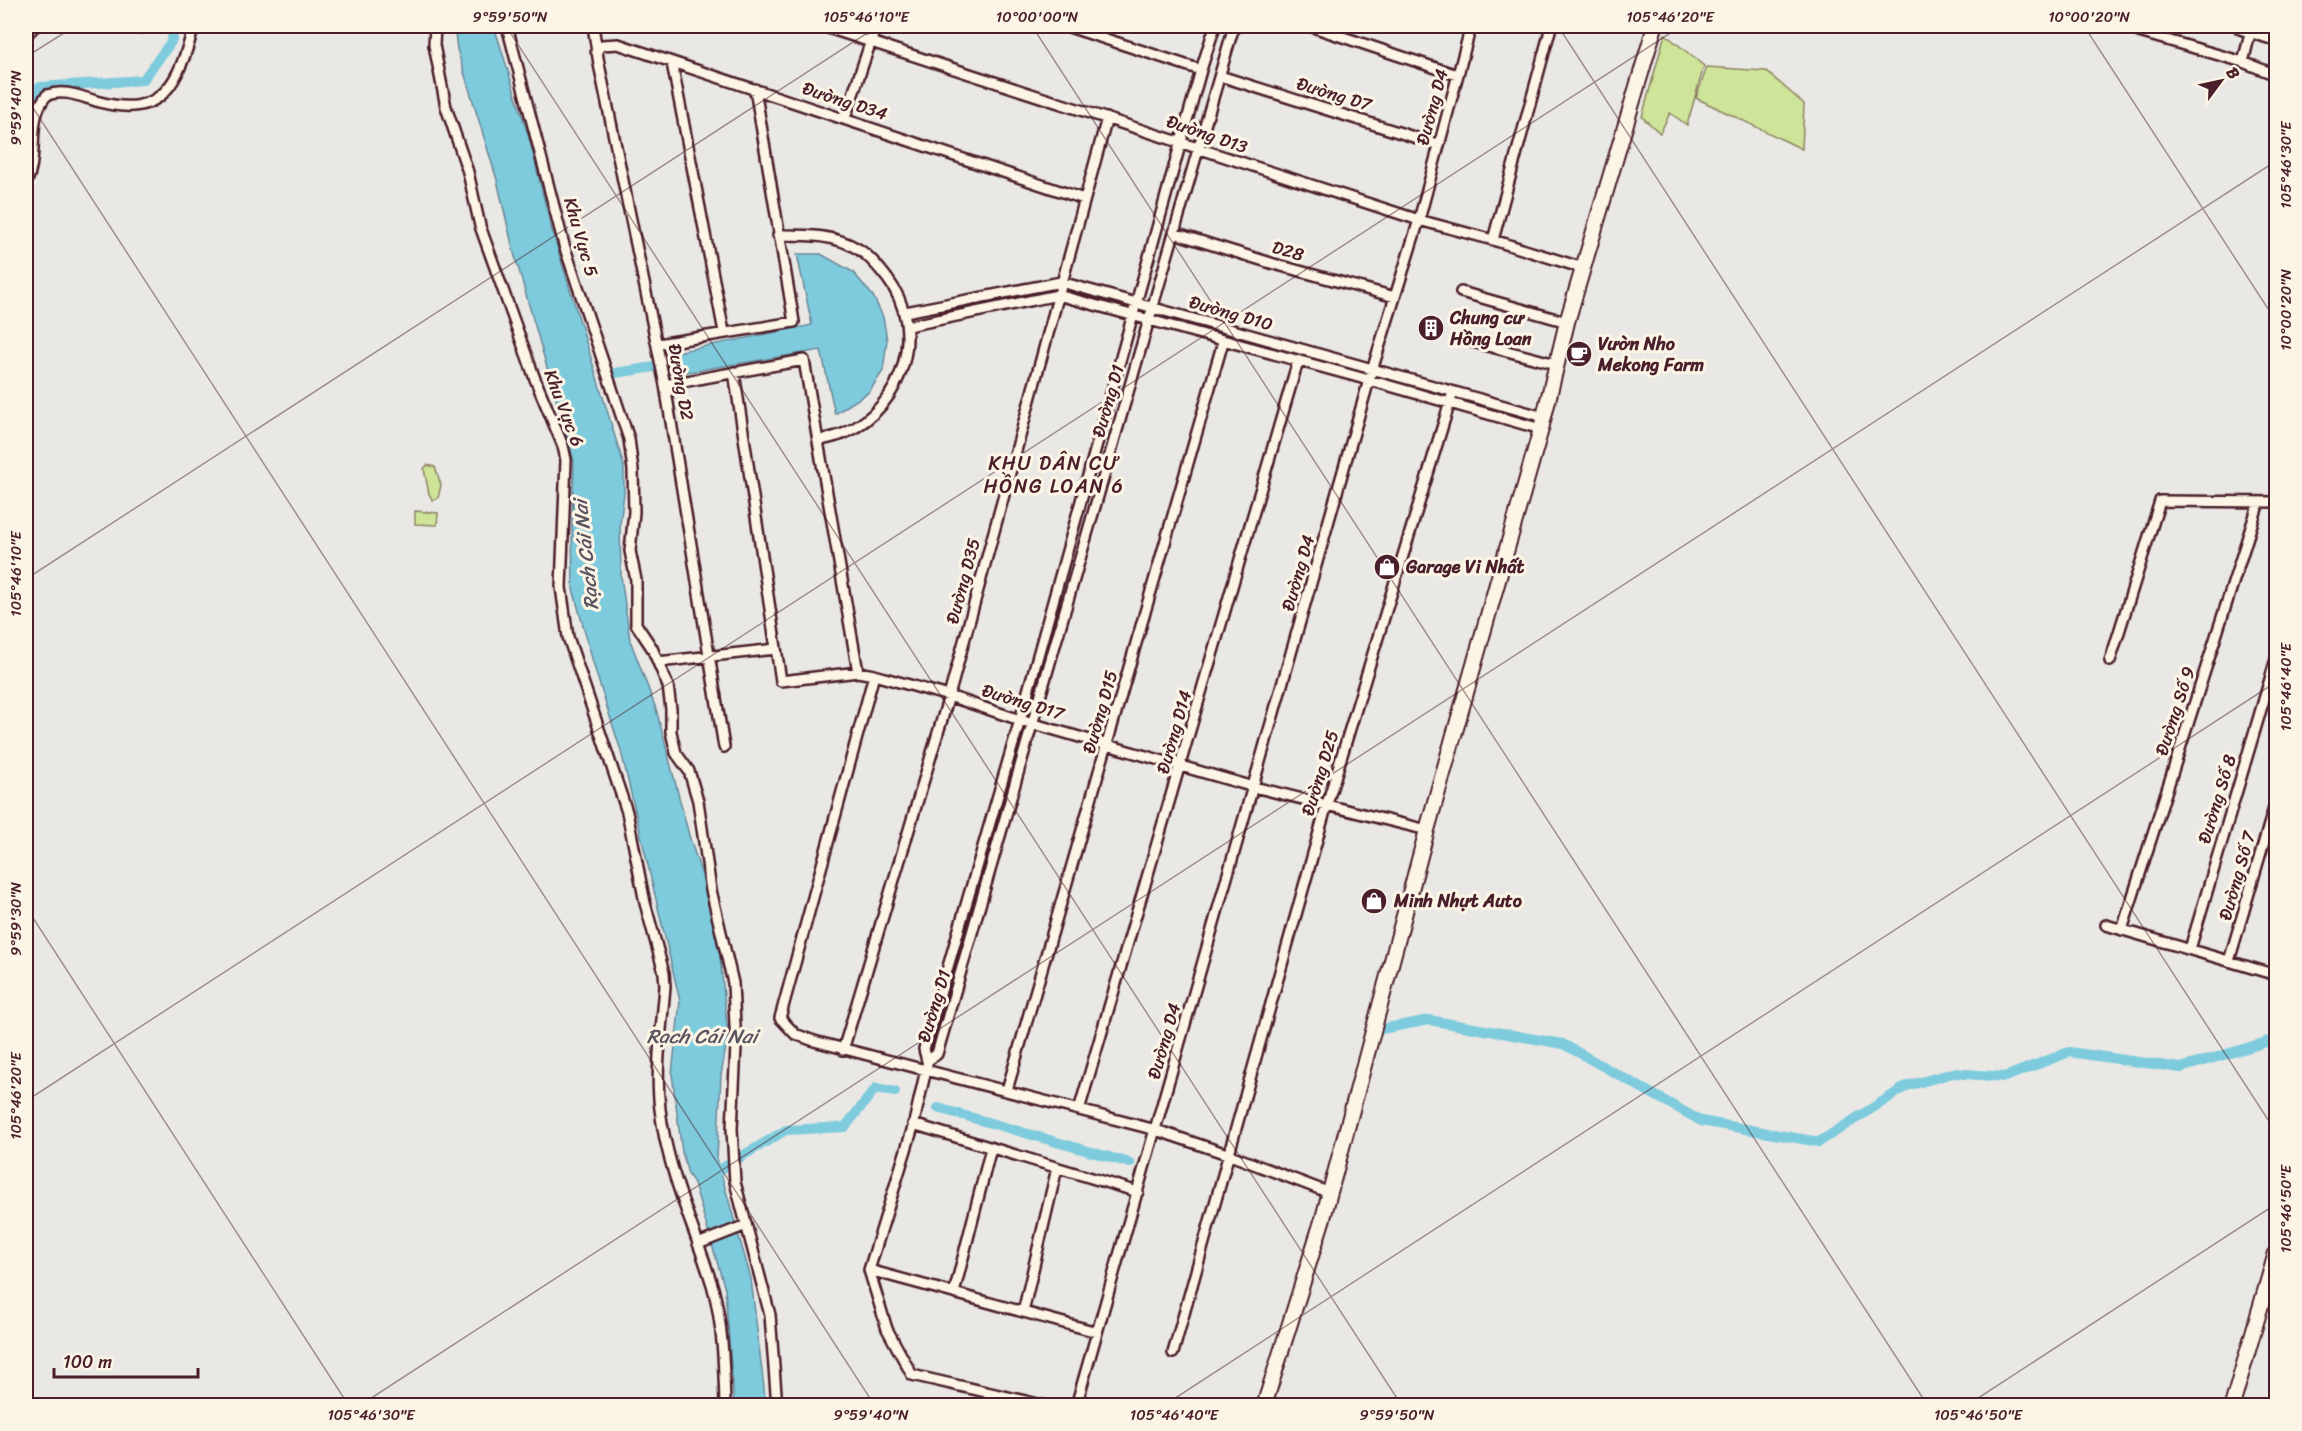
<svg xmlns="http://www.w3.org/2000/svg" width="2302" height="1431" viewBox="0 0 2302 1431" font-family="Sriracha,sans-serif">
  <style>
    .green { fill: #cee499; stroke: #8c8262; stroke-width: 1.5 }
    .water { fill: #7ecbdd; stroke: #698696; stroke-width: 1.5 }
    .lines { fill: none; stroke-linecap: round; stroke-linejoin: round }
    .canal { stroke: #7ecbdd; stroke-width: 10 }
    .street-casing { stroke: #4a1f2b; stroke-width: 14 }
    .secondary-casing { stroke: #4a1f2b; stroke-width: 18 }
    .highway-casing { stroke: #4a1f2b; stroke-width: 21 }
    .street { stroke: #fcf5e5; stroke-width: 9 }
    .secondary { stroke: #fcf5e5; stroke-width: 14 }
    .highway { stroke: #fcf5e5; stroke-width: 16 }
    .ticks { fill: none; stroke: #4a1f2b; stroke-width: 1.5; stroke-opacity: 0.45 }
    .labels { text-anchor: middle; dominant-baseline: central; stroke-width: 6; stroke-linejoin: round; paint-order: stroke }
    .street-label { font-size: 18px; fill: #4a1f2b; stroke: #fcf5e5 }
    .poi-label { font-size: 18px; font-weight: bold; fill: #4a1f2b; stroke: #fcf5e5; text-anchor: start }
    .neighbourhood-label { font-size: 20px; letter-spacing: 1.5px; fill: #4a1f2b; stroke: #fcf5e5 }
    .water-label { font-size: 20px; font-style: italic; fill: #5a5360; stroke: #fcf5e5 }
    .neatline { fill: none; stroke: #4a1f2b; stroke-width: 2 }
    .ticks-label { font-size: 15px; text-anchor: middle; fill: #4a1f2b }
  </style>
  <rect width="100%" height="100%" fill="#eae8e4"/>
  <filter id="ink" filterUnits="userSpaceOnUse"><feTurbulence type="fractalNoise" baseFrequency=".0167" numOctaves="2"/><feDisplacementMap in="SourceGraphic" scale="12" xChannelSelector="R" yChannelSelector="G"/><feConvolveMatrix kernelMatrix="1 2 1 2 8 2 1 2 1" color-interpolation-filters="sRGB"/></filter>
  <g filter="url(#ink)">
    <!-- green -->
    <path class="green" d="M 1665,34 L 1704,66 L 1687,125 L 1670,113 L 1660,133 L 1642,117 Z
      M 1707,67 L 1766,71 L 1804,104 L 1802,149 L 1696,98 Z
      M 427,465 L 435,467 L 441,485 L 438,498 L 433,501 L 429,494 L 424,469 Z
      M 415,511 L 438,513 L 437,525 L 415,524 Z"/>
    <!-- water -->
    <path class="water" d="M 454,26 L 494,26 L 529,138 L 551,227 L 624,466 L 624,494 L 620,524 L 621,576 L 630,640 L 656,709 L 690,839 L 706,887 L 720,956 L 728,1035 L 721,1075 L 717,1159 L 751,1279 L 766,1405 L 734,1405 L 725,1289 L 694,1183 L 688,1174 L 682,1152 L 672,1074 L 680,1001 L 621,751 L 596,673 L 573,589 L 572,527 L 574,461 L 514,253 L 497,180 L 457,49 Z
      M 797,254 L 821,254 L 853,272 L 873,296 L 883,317 L 887,340 L 883,371 L 869,392 L 835,414 L 821,350 L 676,374 L 671,353 L 812,325 Z"/>
    <g class="lines">
      <!-- canal -->
      <path class="canal" d="M 26,102 L 40,87 L 143,80 L 171,42 L 175,26
        M 670,364 L 673,364
        M 615,373 L 654,367
        M 1382,1029 L 1429,1020 L 1563,1044 L 1701,1121 L 1819,1142 L 1907,1086 L 1953,1073 L 2005,1077 L 2069,1052 L 2181,1068 L 2276,1039
        M 938,1108 L 1130,1163
        M 709,1176 L 786,1130 L 845,1127 L 876,1088 L 895,1092"/>
      <defs>
        <path id="street" d="M 126,26 L 139,28 L 141,26
          M 435,26 L 434,45 L 446,107 L 468,172 L 480,226 L 535,379 L 563,446 L 566,460 L 561,587 L 568,637 L 627,812 L 645,903 L 664,973 L 665,986 C 662,1026 655,1069 660,1109 C 667,1171 695,1228 713,1288 C 723,1325 724,1367 725,1406
          M 507,26 L 564,245 L 629,439 L 633,470 L 634,512 L 630,551 L 636,580 L 636,624 L 652,648 L 668,686 L 671,709 L 671,732 L 676,753 L 689,771 L 698,801 L 711,890 L 733,983 L 736,1046 L 732,1129 L 735,1182 L 770,1315 L 777,1406
          M 593,26 L 599,64 L 665,385 L 724,747
          M 822,26 L 1419,220 L 1493,240 L 1583,268
          M 1066,26 L 1201,70
          M 1215,26 L 1201,70 L 1020,720 L 924,1049 L 927,1061 L 937,1054 C 1038,711 1134,368 1234,26
          M 1310,26 L 1457,75
          M 2131,26 L 2139,32 L 2243,62 L 2276,75
          M 26,35 L 35,26
          M 596,51 L 602,45 L 618,44 L 1084,199
          M 2243,62 L 2250,34
          M 672,63 L 724,332
          M 1220,76 L 1439,145
          M 845,118 L 876,26
          M 26,183 C 40,155 25,119 47,95 C 65,89 79,96 96,101 C 164,121 178,82 194,26
          M 1174,233 L 1274,264 L 1395,297
          M 778,235 C 805,235 834,234 858,249 C 870,256 879,268 887,278 C 927,330 904,406 845,433 C 837,437 827,438 818,441
          M 1493,240 L 1551,27 L 1545,26
          M 1461,292 L 1567,322
          M 905,312 L 1061,282 L 1544,417
          M 908,326 L 1058,295 L 1369,380 L 1541,429
          M 1469,341 L 1556,364
          M 658,344 L 794,322 L 755,89
          M 734,372 L 781,681 L 858,672 L 874,675 L 949,696 L 1020,720 L 1254,787 L 1427,830
          M 665,385 L 804,360 L 858,672
          M 2110,661 L 2160,501 L 2276,502
          M 658,662 L 776,649
          M 874,675 L 780,1018 L 795,1034 L 814,1041 L 1156,1130 L 1230,1155 L 1330,1193
          M 2106,925 L 2276,975
          M 2122,930 L 2259,502
          M 2190,949 L 2276,659
          M 2229,961 L 2276,801
          M 843,1050 L 949,696 L 1107,118
          M 927,1065 L 913,1127 L 869,1270 L 887,1329 L 912,1375 L 1047,1406
          M 1007,1090 L 1223,342
          M 1079,1110 L 1298,361
          M 913,1124 L 1138,1192
          M 698,1244 L 746,1225
          M 869,1270 L 1097,1332
          M 954,1293 L 991,1148
          M 1023,1312 L 1057,1168
          M 1173,1353 L 1327,804 L 1453,392
          M 1076,1406 L 1369,380 L 1419,220 L 1471,26"/>
        <path id="secondary" d="M 1264,1406 L 1323,1218 L 1427,830 L 1541,429 L 1567,322 L 1655,26
          M 2232,1406 L 2276,1253"/>
        <path id="highway" d="M 2242,26 L 2276,37"/>
      </defs>
      <!-- street casing -->
      <use href="#street" class="street-casing"/>
      <!-- secondary casing -->
      <use href="#secondary" class="secondary-casing"/>
      <!-- highway casing -->
      <use href="#highway" class="highway-casing"/>
      <!-- street -->
      <use href="#street" class="street"/>
      <!-- secondary -->
      <use href="#secondary" class="secondary"/>
      <!-- highway -->
      <use href="#highway" class="highway"/>
    </g>
  </g>
  <!-- ticks -->
  <path class="ticks" d="M 506,26 L 1402,1406M 1032,26 L 1928,1406M 1558,26 L 2276,1132M 2084,26 L 2276,321M 26,57 L 75,26M 26,97 L 875,1406M 26,579 L 878,26M 26,907 L 349,1406M 26,1101 L 1681,26M 359,1406 L 2276,161M 1163,1406 L 2276,682M 1966,1406 L 2276,1204"/>
  <!-- icons -->
  <defs>
    <symbol id="building-disc" viewBox="-11 -11 22 22"><circle r="9.5" fill="#4a1f2b" stroke="#fcf5e5"/><path d="M-4-6H4V6H1V3H-1V6H-4ZM-2.5-4.3h1.7v1.8h-1.7ZM.8-4.3h1.7v1.8H.8ZM-2.5-1h1.7V.8h-1.7ZM.8-1h1.7V.8H.8Z" fill="#fff"/></symbol>
    <symbol id="cafe-disc" viewBox="-11 -11 22 22"><circle r="9.5" fill="#4a1f2b" stroke="#fcf5e5"/><path d="M-5.5-4.5H6V0H3Q3 3.5 0 3.5H-2.5Q-5.5 3.5-5.5 0ZM3-3.2v2h1.7v-2ZM-6 4.5H4V6H-6Z" fill="#fff"/></symbol>
    <symbol id="shop-disc" viewBox="-11 -11 22 22"><circle r="9.5" fill="#4a1f2b" stroke="#fcf5e5"/><path d="M-5-2.5h2.3a2.7 3.5 0 0 1 5.4 0H5L5.5 6h-11ZM-1.5-2.5h3a1.5 2.3 0 0 0-3 0Z" fill="#fff"/></symbol>
  </defs>
  <g fill-rule="evenodd">
    <use href="#building-disc" x="1416" y="313" width="30" height="30"/>
    <use href="#cafe-disc" x="1564" y="339" width="30" height="30"/>
    <use href="#shop-disc" x="1372" y="552" width="30" height="30"/>
    <use href="#shop-disc" x="1359" y="886" width="30" height="30"/>
  </g>
  <g class="labels">
    <!-- street labels -->
    <g class="street-label">
      <text transform="translate(1334 94) rotate(17)">Đường D7</text>
      <text transform="translate(845 101) rotate(18)">Đường D34</text>
      <text transform="translate(1432 107) rotate(-75)">Đường D4</text>
      <text transform="translate(1207 134) rotate(19)">Đường D13</text>
      <text transform="translate(581 237) rotate(74)">Khu Vực 5</text>
      <text transform="translate(1288 251) rotate(16)">D28</text>
      <text transform="translate(1231 313) rotate(16)">Đường D10</text>
      <text transform="translate(681 382) rotate(80)">Đường D2</text>
      <text transform="translate(1108 401) rotate(-74)">Đường D1</text>
      <text transform="translate(564 408) rotate(69)">Khu Vực 6</text>
      <text transform="translate(1298 573) rotate(-74)">Đường D4</text>
      <text transform="translate(963 581) rotate(-75)">Đường D35</text>
      <text transform="translate(1023 702) rotate(17)">Đường D17</text>
      <text transform="translate(2175 711) rotate(-72)">Đường Số 9</text>
      <text transform="translate(1100 712) rotate(-74)">Đường D15</text>
      <text transform="translate(1174 732) rotate(-74)">Đường D14</text>
      <text transform="translate(1320 773) rotate(-73)">Đường D25</text>
      <text transform="translate(2217 799) rotate(-73)">Đường Số 8</text>
      <text transform="translate(2237 876) rotate(-74)">Đường Số 7</text>
      <text transform="translate(934 1006) rotate(-73)">Đường D1</text>
      <text transform="translate(1164 1041) rotate(-74)">Đường D4</text>
    </g>
    <!-- poi labels -->
    <g class="poi-label">
      <text x="1450" y="318">Chung cư<tspan x="1450" dy="21">Hồng Loan</tspan></text>
      <text x="1598" y="344">Vườn Nho<tspan x="1598" dy="21">Mekong Farm</tspan></text>
      <text x="1406" y="567">Garage Vi Nhất</text>
      <text x="1394" y="901">Minh Nhựt Auto</text>
    </g>
    <!-- neighbourhood labels -->
    <g class="neighbourhood-label">
      <text x="1054" y="463">KHU DÂN CƯ<tspan x="1054" dy="23">HỒNG LOAN 6</tspan></text>
    </g>
    <!-- water labels -->
    <g class="water-label">
      <text transform="translate(586 555) rotate(-96)">Rạch Cái Nai</text>
      <text x="702" y="1036">Rạch Cái Nai</text>
    </g>
  </g>
  <!-- margin -->
  <rect width="2302" height="1431" fill="none" stroke="#fcf5e5" stroke-width="66"/>
  <!-- north arrow -->
  <g transform="translate(2221 81) rotate(57)" stroke="#fcf5e5" stroke-width="4.5" paint-order="stroke">
  <path d="M0-4.5L10 22L0 15L-10 22Z" fill="#4a1f2b"/>
  <text y="-9" font-size="16" font-weight="bold" text-anchor="middle" fill="#4a1f2b">B</text>
  </g>
  <!-- scale -->
  <path d="M54 1368v9h144v-9" fill="none" stroke="#4a1f2b" stroke-width="3"/>
  <text x="63" y="1368" font-size="18" fill="#4a1f2b" stroke="#fcf5e5" stroke-width="4.5" paint-order="stroke">100 m</text>
  <rect x="33" y="33" width="2236" height="1365" class="neatline"/>
  <g class="ticks-label">
    <text x="510" y="22">9°59'50"N</text>
    <text x="866" y="22">105°46'10"E</text>
    <text x="1037" y="22">10°00'00"N</text>
    <text x="1670" y="22">105°46'20"E</text>
    <text x="2089" y="22">10°00'20"N</text>
    <text transform="translate(16 108) rotate(-90)" y="5">9°59'40"N</text>
    <text transform="translate(2286 165) rotate(-90)" y="5">105°46'30"E</text>
    <text transform="translate(2286 310) rotate(-90)" y="5">10°00'20"N</text>
    <text transform="translate(16 574) rotate(-90)" y="5">105°46'10"E</text>
    <text transform="translate(2286 687) rotate(-90)" y="5">105°46'40"E</text>
    <text transform="translate(16 919) rotate(-90)" y="5">9°59'30"N</text>
    <text transform="translate(16 1096) rotate(-90)" y="5">105°46'20"E</text>
    <text transform="translate(2286 1209) rotate(-90)" y="5">105°46'50"E</text>
    <text x="371" y="1420">105°46'30"E</text>
    <text x="871" y="1420">9°59'40"N</text>
    <text x="1174" y="1420">105°46'40"E</text>
    <text x="1397" y="1420">9°59'50"N</text>
    <text x="1978" y="1420">105°46'50"E</text>
  </g>
</svg>
